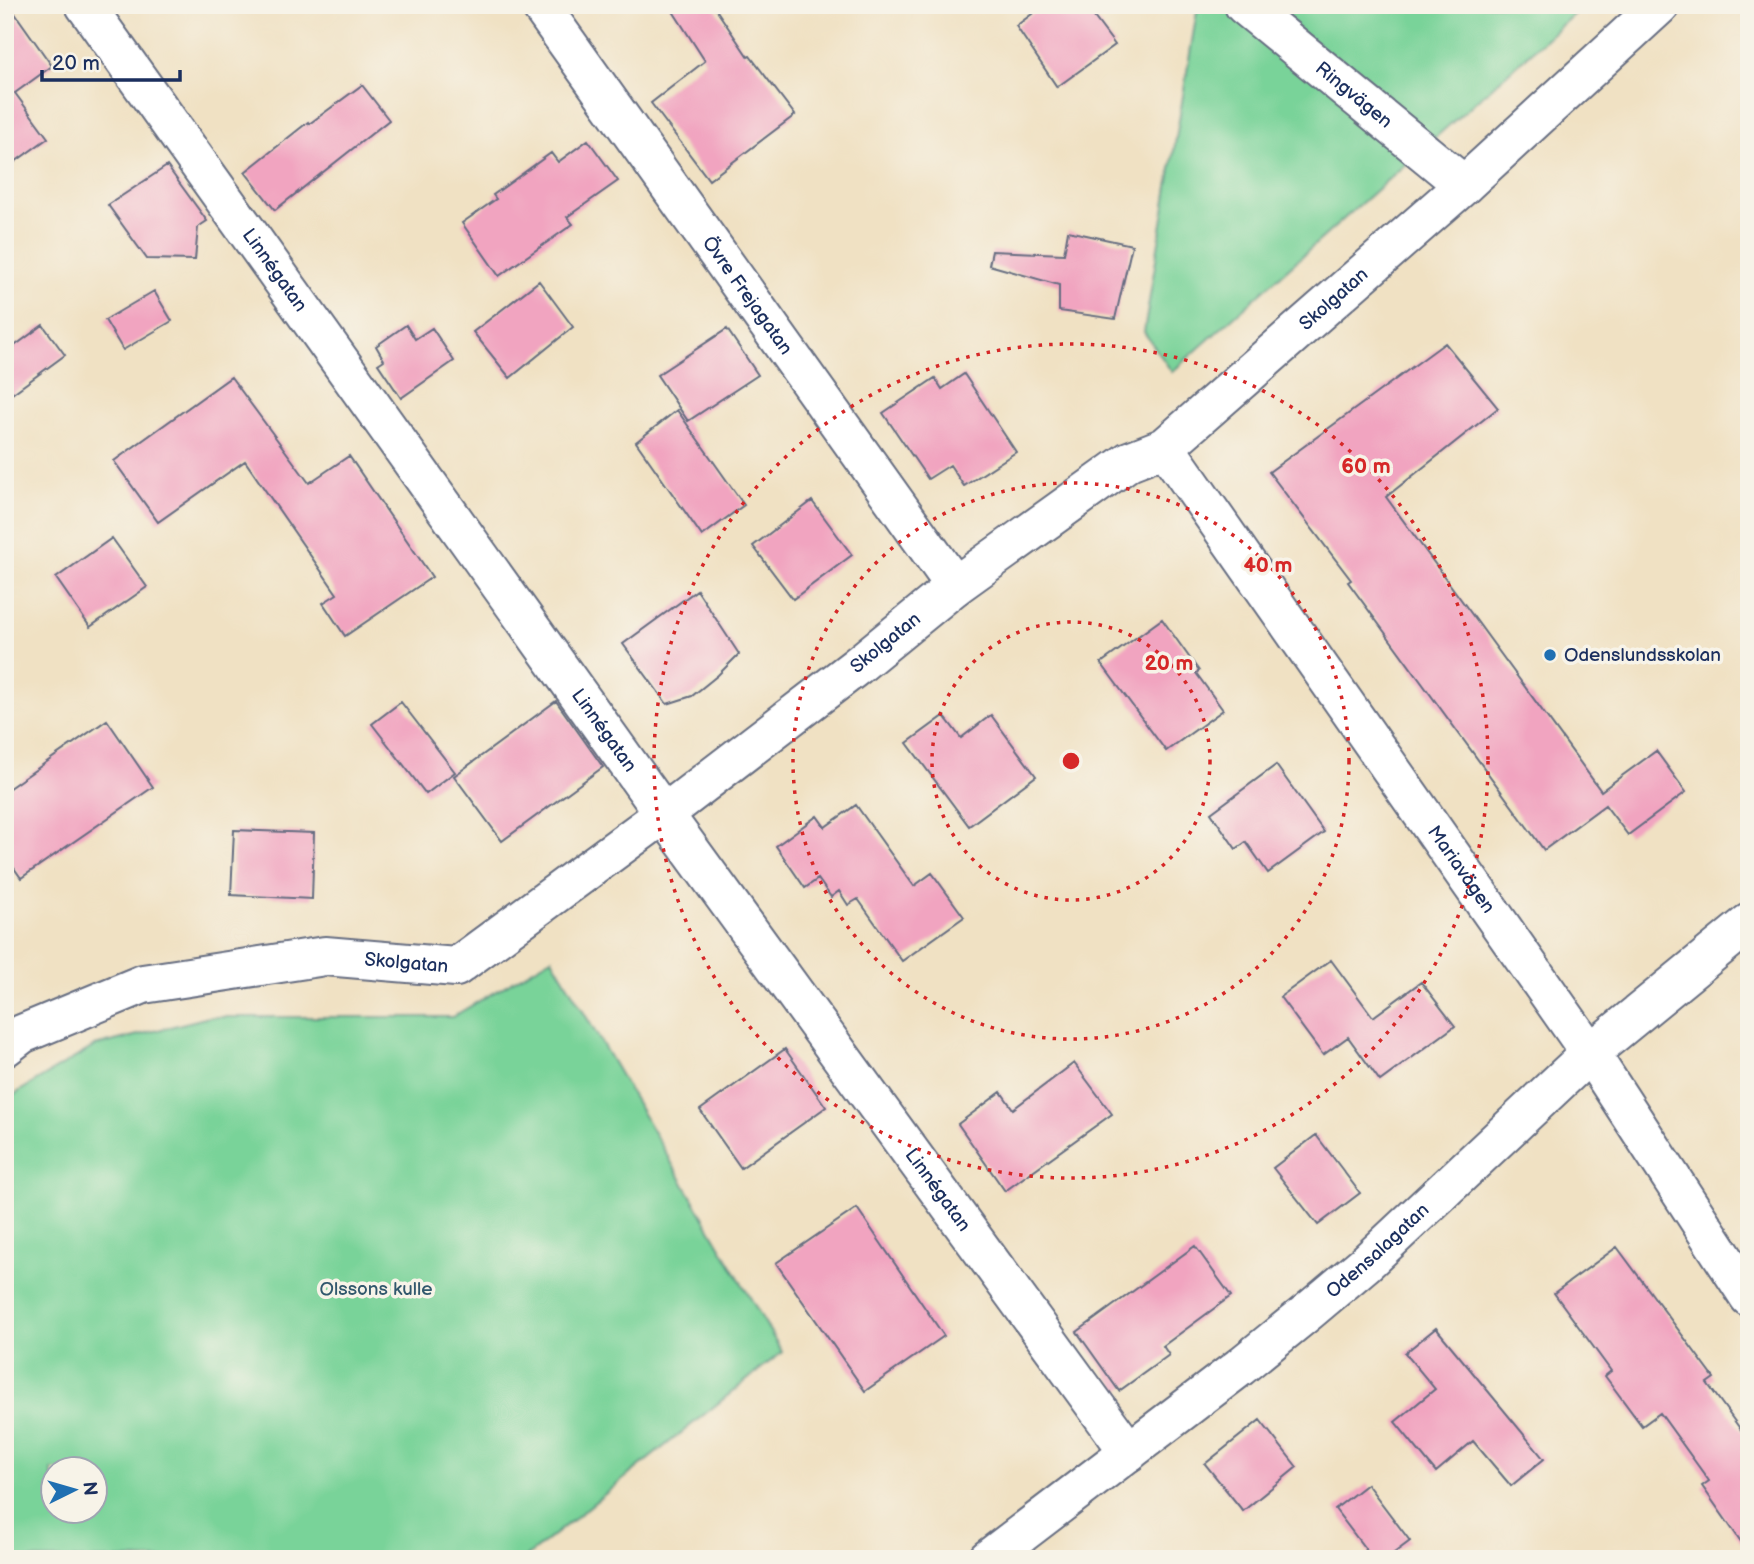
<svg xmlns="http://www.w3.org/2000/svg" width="1754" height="1564" viewBox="0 0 1754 1564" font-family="'Balsamiq Sans',sans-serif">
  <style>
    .green { fill: #79d399; stroke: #4a817c; stroke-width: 2; fill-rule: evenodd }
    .building { fill: #f1a4c0 }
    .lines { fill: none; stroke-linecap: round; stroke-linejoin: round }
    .minor-casing { stroke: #666d81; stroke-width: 42 }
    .minor { stroke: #fff; stroke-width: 38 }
    .ring { fill: none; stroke: #d62828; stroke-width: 3.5; stroke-dasharray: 3.5 7 }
    .poi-dot { fill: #1f6fb2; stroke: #f7f3e8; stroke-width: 2.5 }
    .labels { text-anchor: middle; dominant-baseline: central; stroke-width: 7; stroke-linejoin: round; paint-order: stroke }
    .street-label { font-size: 19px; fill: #1b2f5e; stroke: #f7f3e8 }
    .poi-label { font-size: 19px; fill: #1b2f5e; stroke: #f7f3e8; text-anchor: start }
    .park-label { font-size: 19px; fill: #32586d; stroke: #f7f3e8 }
    .centre { fill: #d62828; stroke: #f7f3e8; stroke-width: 3.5 }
    .ring-label { font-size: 21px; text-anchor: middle; font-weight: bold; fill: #d62828; stroke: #f7f3e8; stroke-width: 7; stroke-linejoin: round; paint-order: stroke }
  </style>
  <rect width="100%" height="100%" fill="#f7f3e8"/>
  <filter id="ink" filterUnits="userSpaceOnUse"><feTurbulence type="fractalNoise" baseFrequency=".0143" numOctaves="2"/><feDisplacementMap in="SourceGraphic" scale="14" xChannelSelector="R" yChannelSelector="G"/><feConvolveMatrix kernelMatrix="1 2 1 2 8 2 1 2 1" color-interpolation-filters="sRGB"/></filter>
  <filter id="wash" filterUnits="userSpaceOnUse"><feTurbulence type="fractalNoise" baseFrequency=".00686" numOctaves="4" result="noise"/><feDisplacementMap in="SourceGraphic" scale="28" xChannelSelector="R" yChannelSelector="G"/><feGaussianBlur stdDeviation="1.57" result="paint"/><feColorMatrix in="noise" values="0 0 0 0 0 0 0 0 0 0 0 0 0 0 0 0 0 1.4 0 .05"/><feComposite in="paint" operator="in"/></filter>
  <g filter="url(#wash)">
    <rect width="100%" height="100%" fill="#f0e1c3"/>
    <!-- green -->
    <path class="green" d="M 1198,5 L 1584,5 L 1172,372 L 1144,332 Z
      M 552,958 L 782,1352 L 524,1559 L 5,1559 L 5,1104 L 13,1095 L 95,1046 L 209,1017 L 452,1017 ZM 52,1470 L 94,1470 L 94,1512 L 52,1512 Z"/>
    <g id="blocks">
      <!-- building -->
      <path class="building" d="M 5,5 L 9,5 L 52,66 L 15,93 L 48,138 L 5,169 Z
        M 669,5 L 713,5 L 748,57 L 750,56 L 795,115 L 709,180 L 651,103 L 705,61 Z
        M 1044,5 L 1085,5 L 1115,45 L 1057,87 L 1016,26 Z
        M 362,85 L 389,120 L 275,210 L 245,172 L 308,122 L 309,124 Z
        M 588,140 L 618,181 L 567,217 L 573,224 L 499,276 L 462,223 L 496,199 L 493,195 L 551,153 L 558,162 Z
        M 167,166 L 207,221 L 198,227 L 195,260 L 147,259 L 108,205 Z
        M 1068,231 L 1132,245 L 1115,319 L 1059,311 L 1059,285 L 989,265 L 992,251 L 1064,254 Z
        M 539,281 L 573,327 L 510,378 L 473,332 Z
        M 154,291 L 172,321 L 123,350 L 105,320 Z
        M 43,325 L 65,355 L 5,399 L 5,353 Z
        M 406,325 L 415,339 L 432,328 L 454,361 L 401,398 L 378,364 L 384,360 L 376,346 Z
        M 727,329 L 758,375 L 688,421 L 657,375 Z
        M 1445,343 L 1498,408 L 1386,497 L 1601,791 L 1656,751 L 1686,792 L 1628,835 L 1605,805 L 1544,850 L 1348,582 L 1351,580 L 1269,472 Z
        M 964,374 L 1016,452 L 964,486 L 950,465 L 928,479 L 883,413 L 935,378 L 942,389 Z
        M 231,377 L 309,483 L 349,456 L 432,577 L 345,636 L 323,603 L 337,594 L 245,461 L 158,522 L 114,461 Z
        M 677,410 L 744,505 L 702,536 L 636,442 Z
        M 812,501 L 852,555 L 793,599 L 753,546 Z
        M 112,538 L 147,587 L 90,627 L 56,578 Z
        M 697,590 L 739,654 L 718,675 L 692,696 L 667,704 L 623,644 Z
        M 1162,619 L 1199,671 L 1196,673 L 1223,710 L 1166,751 L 1101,663 Z
        M 556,701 L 603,767 L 502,841 L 454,776 Z
        M 401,702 L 455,772 L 426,794 L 372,724 Z
        M 991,715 L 1036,776 L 969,826 L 907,743 L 944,716 L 961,738 Z
        M 107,720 L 153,787 L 21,878 L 5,855 L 5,791 Z
        M 1276,765 L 1324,832 L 1268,873 L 1246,842 L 1236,849 L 1211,813 Z
        M 856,805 L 914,886 L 932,873 L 964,917 L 902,961 L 858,899 L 848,905 L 839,891 L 831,897 L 818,879 L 805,888 L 776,846 L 817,816 L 825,827 Z
        M 234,830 L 314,833 L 312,899 L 231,895 Z
        M 1331,960 L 1373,1017 L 1421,982 L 1455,1026 L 1380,1081 L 1348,1037 L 1323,1055 L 1280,997 Z
        M 785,1049 L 826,1107 L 741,1168 L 700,1110 Z
        M 1074,1063 L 1112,1114 L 1005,1191 L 958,1124 L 1001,1092 L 1013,1109 Z
        M 1316,1135 L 1360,1193 L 1318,1225 L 1273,1168 Z
        M 857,1208 L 944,1336 L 865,1391 L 776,1263 Z
        M 1195,1246 L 1231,1296 L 1163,1346 L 1169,1355 L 1119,1391 L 1077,1332 Z
        M 1617,1247 L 1714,1378 L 1707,1383 L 1749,1441 L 1749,1553 L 1702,1486 L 1709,1481 L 1660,1413 L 1642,1426 L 1605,1376 L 1611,1371 L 1554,1293 Z
        M 1436,1328 L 1544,1459 L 1511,1486 L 1473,1441 L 1436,1472 L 1395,1422 L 1435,1389 L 1405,1353 Z
        M 1260,1420 L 1297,1467 L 1243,1511 L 1205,1464 Z
        M 1367,1484 L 1410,1541 L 1386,1559 L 1373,1559 L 1335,1509 Z"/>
    </g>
  </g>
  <g filter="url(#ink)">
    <use href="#blocks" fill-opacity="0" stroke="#666d81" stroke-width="2"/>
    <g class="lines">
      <defs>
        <g id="minor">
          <path id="s1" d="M 85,5 L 664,814 L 1129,1452"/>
          <path id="s2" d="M 540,5 L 955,586"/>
          <path id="s3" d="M 1244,5 L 1464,185"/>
          <path id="s4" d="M 1165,447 L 1590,1053 L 1749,1297"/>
          <path id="s5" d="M 5,1047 L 22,1034 L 143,984 L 325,956 L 456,967 L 664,814 L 857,666 L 955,586 L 1129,461 L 1165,447 L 1464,185 L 1660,5"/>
          <path id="s6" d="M 988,1559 L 1240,1367 L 1309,1311 L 1366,1263 L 1590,1053 L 1749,923"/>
        </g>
      </defs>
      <!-- minor casing -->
      <use href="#minor" class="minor-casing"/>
      <!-- minor -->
      <use href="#minor" class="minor"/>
    </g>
  </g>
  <!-- distance rings -->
  <g class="ring">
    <circle cx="1071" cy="761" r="139"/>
    <circle cx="1071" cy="761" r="278"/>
    <circle cx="1071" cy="761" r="417"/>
  </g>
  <!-- markers -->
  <circle class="poi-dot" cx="1550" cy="655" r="7"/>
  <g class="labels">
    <!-- street labels -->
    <g class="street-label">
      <text stroke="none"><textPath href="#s3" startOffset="142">Ringvägen</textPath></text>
      <text stroke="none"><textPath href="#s1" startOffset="326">Linnégatan</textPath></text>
      <text stroke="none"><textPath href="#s2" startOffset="357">Övre Frejagatan</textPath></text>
      <text stroke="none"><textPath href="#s5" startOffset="1573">Skolgatan</textPath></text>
      <text stroke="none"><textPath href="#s5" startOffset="1006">Skolgatan</textPath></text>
      <text stroke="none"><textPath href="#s1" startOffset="892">Linnégatan</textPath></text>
      <text stroke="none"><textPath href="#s4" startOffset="516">Mariavägen</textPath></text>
      <text stroke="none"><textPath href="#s5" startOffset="418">Skolgatan</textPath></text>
      <text stroke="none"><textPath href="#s1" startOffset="1460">Linnégatan</textPath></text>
      <text stroke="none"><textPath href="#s6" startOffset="497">Odensalagatan</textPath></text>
    </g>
    <!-- poi labels -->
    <g class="poi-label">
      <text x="1564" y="655">Odenslundsskolan</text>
    </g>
    <!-- park labels -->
    <g class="park-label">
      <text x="376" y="1289">Olssons kulle</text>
    </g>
  </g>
  <circle cx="1071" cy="761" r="10" class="centre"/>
  <g class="ring-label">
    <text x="1366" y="473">60 m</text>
    <text x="1268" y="572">40 m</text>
    <text x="1169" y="670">20 m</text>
  </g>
  <!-- margin -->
  <rect width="1754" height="1564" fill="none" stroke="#f7f3e8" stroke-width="28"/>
  <!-- north arrow -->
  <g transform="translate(74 1490) rotate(85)"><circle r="33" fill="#f7f3e8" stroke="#9fa5b1" stroke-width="2"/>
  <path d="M0-5L12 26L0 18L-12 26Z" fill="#1f6fb2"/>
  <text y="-10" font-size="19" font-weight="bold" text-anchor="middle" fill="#1b2f5e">N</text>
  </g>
  <!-- scale -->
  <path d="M42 70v10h138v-10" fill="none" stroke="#1b2f5e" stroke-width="3.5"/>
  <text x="52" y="70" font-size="21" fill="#1b2f5e" stroke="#f7f3e8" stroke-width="5" paint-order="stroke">20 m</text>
</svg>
